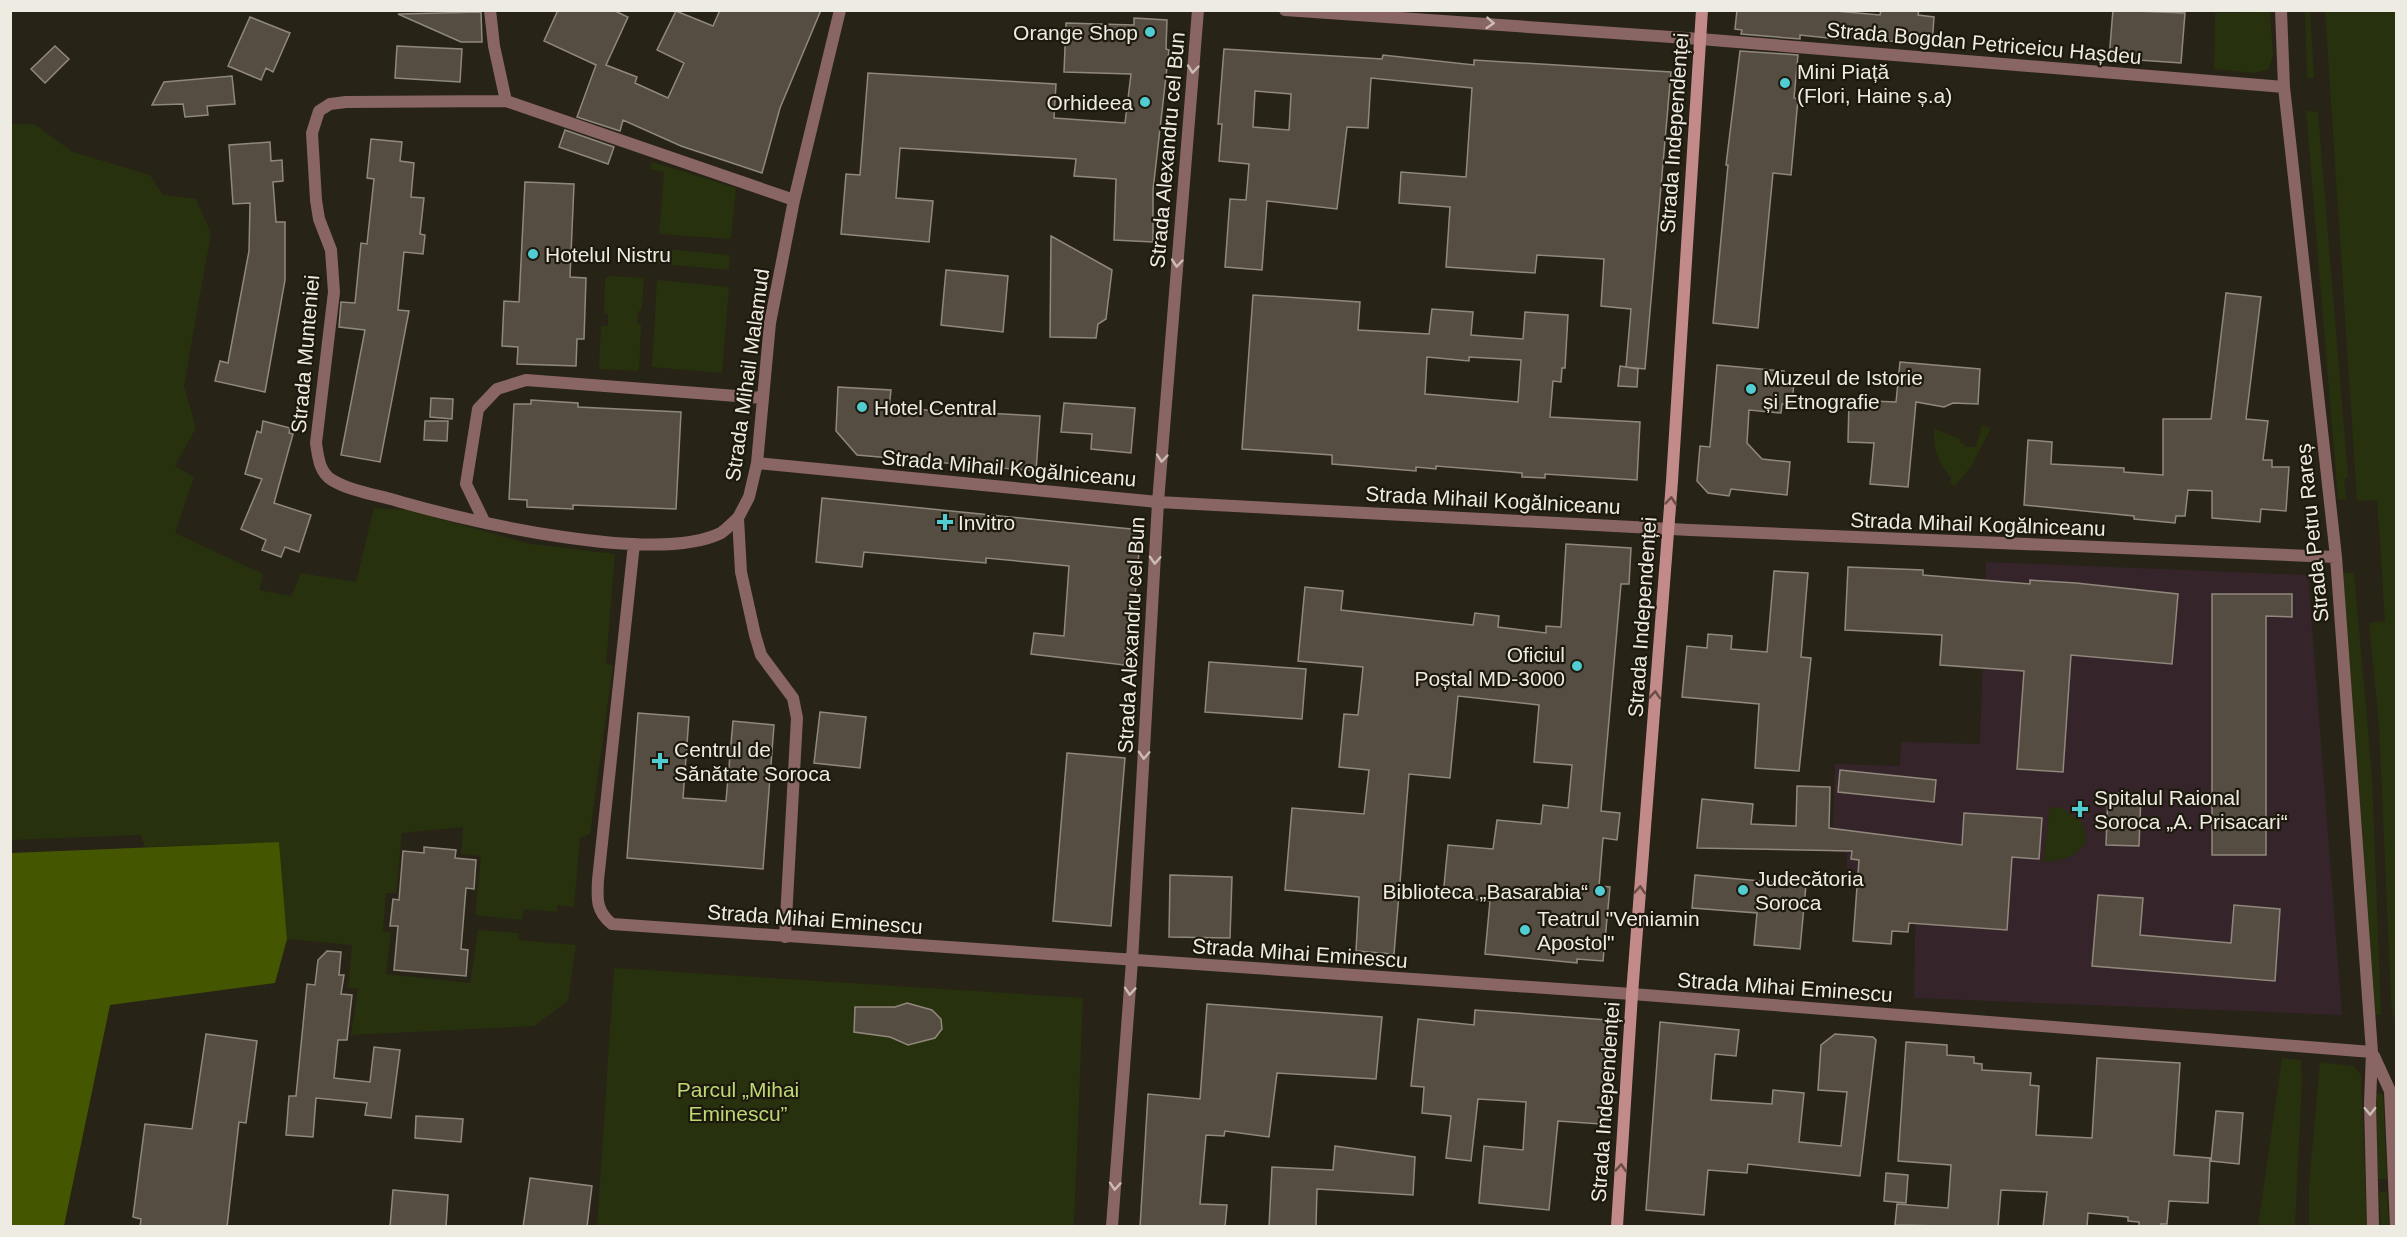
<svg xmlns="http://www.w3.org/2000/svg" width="2407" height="1237" viewBox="0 0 2407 1237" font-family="Arial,sans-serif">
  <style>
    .medical { fill: #36242b }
    .green { fill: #28310d }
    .forest { fill: #455600 }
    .building { fill: #564d42; stroke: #91887c; stroke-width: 1.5; fill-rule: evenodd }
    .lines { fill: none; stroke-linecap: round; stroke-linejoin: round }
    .street { stroke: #896564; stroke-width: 12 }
    .secondary { stroke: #c38a8a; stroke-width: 12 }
    .oneway { stroke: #cbbcb7 }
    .oneway2 { stroke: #684c46 }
    .poi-dot { fill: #51ccd1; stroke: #1e190e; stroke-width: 2 }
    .labels { text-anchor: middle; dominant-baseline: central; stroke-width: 4.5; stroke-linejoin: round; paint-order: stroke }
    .poi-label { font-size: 21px; fill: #eeebe3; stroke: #1e190e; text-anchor: start }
    .street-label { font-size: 21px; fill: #eeebe3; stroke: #1e190e }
    .park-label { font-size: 21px; fill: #bcd972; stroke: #1e190e }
  </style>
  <rect width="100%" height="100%" fill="#272317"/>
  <!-- medical -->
  <path class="medical" d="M 1986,562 L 2308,575 L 2342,1015 L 1914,998 L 1916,877 L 1847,870 L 1847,853 L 1832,852 L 1835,764 L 1900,766 L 1901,742 L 1980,744 Z"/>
  <!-- green -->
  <path class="green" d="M 2305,11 L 2310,11 L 2314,78 L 2307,78 Z
    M 2325,11 L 2396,11 L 2396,1017 L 2393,1017 L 2391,999 L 2379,726 L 2369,623 L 2385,621 L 2377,500 L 2357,501 Z
    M 2270,12 L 2273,55 L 2268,70 L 2253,73 L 2214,69 L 2215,13 Z
    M 2306,111 L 2318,112 L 2348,476 L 2344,480 L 2346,499 L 2338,500 Z
    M 11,124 L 34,124 L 73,152 L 150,175 L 163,195 L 196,199 L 211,233 L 184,386 L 196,428 L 175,466 L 194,477 L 175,533 L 263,574 L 259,590 L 291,596 L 301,573 L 356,582 L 374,508 L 408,510 L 531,544 L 615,554 L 606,664 L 613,665 L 590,834 L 580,838 L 574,907 L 557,905 L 557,912 L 524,909 L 522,920 L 475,915 L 481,856 L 461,854 L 463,827 L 402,833 L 396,893 L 386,893 L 383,931 L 391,932 L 386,974 L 470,983 L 478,930 L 519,933 L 519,940 L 576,945 L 568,1001 L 534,1026 L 351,1035 L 358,989 L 348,988 L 352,945 L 287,939 L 279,842 L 145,847 L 141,835 L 11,840 Z
    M 652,162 L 736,188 L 731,239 L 659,234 L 664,172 L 650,169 Z
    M 655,248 L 730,255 L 729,270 L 653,263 Z
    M 609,276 L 644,278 L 642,309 L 638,312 L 637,323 L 641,324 L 639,371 L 599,369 L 601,326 L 608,326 L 608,314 L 604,313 L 605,279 Z
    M 657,280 L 729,287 L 722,373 L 652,367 Z
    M 1982,425 L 1991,428 L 1972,465 L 1955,486 L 1950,484 L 1951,477 C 1938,464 1933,447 1934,429 L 1959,438 L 1960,442 L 1967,447 L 1976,447 Z
    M 2343,573 L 2354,573 L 2372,775 L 2381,1014 L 2374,1016 Z
    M 2050,807 L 2062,808 L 2082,822 L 2087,841 C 2076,858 2063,860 2043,862 Z
    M 614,968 L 1083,998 L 1074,1226 L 597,1226 Z
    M 2282,1058 L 2301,1060 L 2302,1080 L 2295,1226 L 2258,1226 Z
    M 2320,1062 L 2353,1066 L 2361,1075 L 2367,1226 L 2309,1226 L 2309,1184 Z
    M 2376,1093 L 2383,1094 L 2387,1179 L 2378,1179 Z
    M 2379,1192 L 2387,1192 L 2389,1226 L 2381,1226 Z"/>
  <!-- forest -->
  <path class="forest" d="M 279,842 L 287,939 L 275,983 L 110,1005 L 64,1226 L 11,1226 L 11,853 Z"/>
  <!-- building -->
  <path class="building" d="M 558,10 L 613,10 L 628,17 L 606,65 L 637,77 L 635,83 L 668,98 L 684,63 L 657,50 L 676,11 L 713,26 L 720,10 L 821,10 L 780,108 L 762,173 L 681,146 L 623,120 L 620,131 L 577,117 L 596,65 L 544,41 Z
    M 1737,10 L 1824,10 L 1880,15 L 1881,10 L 1919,10 L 1918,15 L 1934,17 L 1932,45 L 1837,36 L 1837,39 L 1800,35 L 1800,39 L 1741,34 L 1742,30 L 1735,29 Z
    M 2113,10 L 2185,13 L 2181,63 L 2109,58 Z
    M 481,12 L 482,42 L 461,42 L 398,14 Z
    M 250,17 L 290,33 L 273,72 L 266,68 L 261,80 L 228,66 Z
    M 1134,18 L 1167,20 L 1166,49 L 1169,50 L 1153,190 L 1153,242 L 1114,240 L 1116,179 L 1074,176 L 1076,159 L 900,148 L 896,198 L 933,201 L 929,242 L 841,234 L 846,174 L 860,175 L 868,73 L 1056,84 L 1054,118 L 1125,123 L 1131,74 L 1064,72 L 1066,23 L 1134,25 Z
    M 55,46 L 69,59 L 45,83 L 31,69 Z
    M 397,46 L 462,49 L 460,82 L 395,78 Z
    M 1224,49 L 1382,59 L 1383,55 L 1474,65 L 1474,60 L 1671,72 L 1645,369 L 1626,367 L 1631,309 L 1601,306 L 1604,259 L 1537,255 L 1535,273 L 1446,267 L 1450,207 L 1399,203 L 1401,172 L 1466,177 L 1472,88 L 1371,78 L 1368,128 L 1347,127 L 1337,209 L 1267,201 L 1262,270 L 1225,267 L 1230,199 L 1246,200 L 1249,164 L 1219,161 L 1222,124 L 1218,124 ZM 1255,91 L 1291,94 L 1289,130 L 1253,127 Z
    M 1740,51 L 1798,55 L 1794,98 L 1798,99 L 1791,175 L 1773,173 L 1758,328 L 1713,323 L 1728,165 L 1726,165 Z
    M 232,76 L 235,104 L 207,106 L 208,115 L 185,117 L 183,104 L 152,105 L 164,82 Z
    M 565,130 L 614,147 L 608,164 L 559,147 Z
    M 371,139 L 402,142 L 400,161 L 414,163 L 411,197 L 424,198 L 420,234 L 425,235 L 423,254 L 404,252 L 398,310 L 409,311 L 380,462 L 341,455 L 365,330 L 339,327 L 341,302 L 355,303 L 361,243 L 367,244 L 374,179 L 367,178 Z
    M 270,142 L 271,161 L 282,160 L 283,181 L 273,182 L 276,222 L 285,222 L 285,280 L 265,392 L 215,381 L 220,361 L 228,363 L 249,251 L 250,203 L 233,204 L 229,145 Z
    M 525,182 L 574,184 L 570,277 L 586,278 L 584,339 L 577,339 L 576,366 L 517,364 L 518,347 L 502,346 L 504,301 L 519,302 Z
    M 1051,236 L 1112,270 L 1106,319 L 1098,324 L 1096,338 L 1050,337 Z
    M 946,270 L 1008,276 L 1003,332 L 941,325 Z
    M 2226,293 L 2261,297 L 2246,419 L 2268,421 L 2263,460 L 2272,460 L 2272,467 L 2289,467 L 2286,511 L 2261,509 L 2260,522 L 2212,518 L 2212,491 L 2188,490 L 2185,516 L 2176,516 L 2175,523 L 2134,519 L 2134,516 L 2024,505 L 2028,440 L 2052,442 L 2051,464 L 2124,468 L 2124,472 L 2163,475 L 2163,419 L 2211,419 Z
    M 1253,295 L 1360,302 L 1358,330 L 1429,334 L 1432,309 L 1473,312 L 1471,335 L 1523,339 L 1525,312 L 1568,315 L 1565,368 L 1562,368 L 1561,382 L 1553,381 L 1550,417 L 1640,422 L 1637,480 L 1545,474 L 1545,478 L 1522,477 L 1522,473 L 1436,466 L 1436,469 L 1416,467 L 1416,471 L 1332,464 L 1332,455 L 1242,449 ZM 1427,357 L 1469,361 L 1469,357 L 1521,360 L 1518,402 L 1425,394 Z
    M 1900,362 L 1980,369 L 1978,404 L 1953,403 L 1944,407 L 1916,402 L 1908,487 L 1870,484 L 1874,443 L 1848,442 L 1849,400 L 1896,402 Z
    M 1717,365 L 1784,371 L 1784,382 L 1794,382 L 1792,405 L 1782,404 L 1781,413 L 1749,410 L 1747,443 L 1762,459 L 1790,462 L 1787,495 L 1731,489 L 1729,496 L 1708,493 L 1697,481 L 1700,446 L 1710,447 Z
    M 1620,366 L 1638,369 L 1637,387 L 1618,386 Z
    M 838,387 L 891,390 L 889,408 L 1040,416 L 1036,471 L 857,455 L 836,431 Z
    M 431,398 L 453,399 L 452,419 L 430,417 Z
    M 531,400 L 578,403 L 578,407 L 681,412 L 676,509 L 573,505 L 573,509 L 527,507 L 527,500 L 509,499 L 514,404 L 531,404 Z
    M 1064,403 L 1135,408 L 1131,453 L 1091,449 L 1092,434 L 1061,432 Z
    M 263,421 L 290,428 L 289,433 L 293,434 L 274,503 L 311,515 L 299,552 L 285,547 L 281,557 L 262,550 L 266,540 L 241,529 L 262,479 L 245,474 L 257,431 L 261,433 Z
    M 425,421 L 448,421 L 447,441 L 424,440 Z
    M 822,498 L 1141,530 L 1135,596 L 1138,596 L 1136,615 L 1129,615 L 1124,665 L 1031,654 L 1034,633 L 1064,636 L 1069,566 L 986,558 L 986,563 L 864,552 L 862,567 L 816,562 Z
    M 1566,544 L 1631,548 L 1629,584 L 1621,584 L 1601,811 L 1620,813 L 1617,840 L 1603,838 L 1599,886 L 1610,887 L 1603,961 L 1577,959 L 1577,963 L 1485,954 L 1490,901 L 1443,896 L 1448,845 L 1493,849 L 1497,820 L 1541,824 L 1543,805 L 1568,808 L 1572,765 L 1534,762 L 1539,705 L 1458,696 L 1450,778 L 1409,774 L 1394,954 L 1356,951 L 1359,897 L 1285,890 L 1292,808 L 1364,814 L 1369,770 L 1339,767 L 1344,714 L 1358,715 L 1363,667 L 1298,661 L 1305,587 L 1343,591 L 1341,610 L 1473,625 L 1475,613 L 1499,616 L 1498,627 L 1546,633 L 1546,626 L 1561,627 Z
    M 1848,567 L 1923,570 L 1923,575 L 2030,584 L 2030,580 L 2076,583 L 2178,594 L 2172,664 L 2071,655 L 2063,772 L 2017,769 L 2024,671 L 1940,665 L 1942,635 L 1845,630 Z
    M 1774,571 L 1808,573 L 1801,657 L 1811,658 L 1799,771 L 1755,768 L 1759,704 L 1682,697 L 1687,646 L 1707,648 L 1708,634 L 1732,636 L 1731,649 L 1767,652 Z
    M 2212,594 L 2292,594 L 2292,617 L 2266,616 L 2266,855 L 2212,855 Z
    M 1209,662 L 1306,669 L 1302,719 L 1205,712 Z
    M 820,712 L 866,717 L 860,768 L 814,763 Z
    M 638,713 L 689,717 L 683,798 L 726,801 L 733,721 L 774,725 L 763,869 L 627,858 Z
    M 1067,753 L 1125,758 L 1111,926 L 1053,921 Z
    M 1840,770 L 1936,780 L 1934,802 L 1838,792 Z
    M 1797,786 L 1830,787 L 1829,828 L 1962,845 L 1964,813 L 2042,818 L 2039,859 L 2012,857 L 2007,930 L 1909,923 L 1908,932 L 1892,931 L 1891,944 L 1853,941 L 1859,860 L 1851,859 L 1852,851 L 1697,848 L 1702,799 L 1753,804 L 1751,824 L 1796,826 Z
    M 2108,793 L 2141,794 L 2139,846 L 2106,845 Z
    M 424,847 L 456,850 L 455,858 L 476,860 L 474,889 L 466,888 L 461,949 L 468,950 L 466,976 L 394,970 L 398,926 L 390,926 L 393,899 L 399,900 L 403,851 L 424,853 Z
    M 1170,875 L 1232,877 L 1230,938 L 1169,937 Z
    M 1695,875 L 1806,885 L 1800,949 L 1754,945 L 1757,913 L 1692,908 Z
    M 2098,895 L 2143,898 L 2140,935 L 2231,943 L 2234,905 L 2280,909 L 2275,981 L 2092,966 Z
    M 327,951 L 341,952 L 339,975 L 344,975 L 341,994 L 352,995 L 347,1040 L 338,1040 L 334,1078 L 370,1082 L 374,1047 L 400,1050 L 391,1118 L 365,1115 L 367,1103 L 316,1098 L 313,1137 L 286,1135 L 289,1096 L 296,1096 L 307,984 L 315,985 L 318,960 Z
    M 907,1003 L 932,1010 L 941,1019 L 942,1029 L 935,1038 L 908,1045 L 890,1037 L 854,1032 L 855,1007 L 895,1007 Z
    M 1207,1004 L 1382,1017 L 1376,1079 L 1277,1073 L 1269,1137 L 1225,1131 L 1224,1136 L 1206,1135 L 1200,1204 L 1227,1205 L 1225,1227 L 1140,1227 L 1148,1094 L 1200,1099 Z
    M 1475,1010 L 1607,1020 L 1600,1124 L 1558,1121 L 1549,1210 L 1479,1203 L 1484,1146 L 1523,1150 L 1526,1102 L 1478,1099 L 1471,1161 L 1446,1158 L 1451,1116 L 1422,1113 L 1424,1087 L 1411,1086 L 1418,1019 L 1474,1025 Z
    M 1660,1022 L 1739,1030 L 1736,1056 L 1715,1054 L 1711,1100 L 1772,1104 L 1773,1090 L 1804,1093 L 1799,1142 L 1841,1146 L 1847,1092 L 1818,1090 L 1821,1045 L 1835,1034 L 1873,1037 L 1876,1040 L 1860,1176 L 1748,1164 L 1747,1173 L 1708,1170 L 1704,1215 L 1646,1210 Z
    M 206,1034 L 257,1041 L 246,1123 L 239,1122 L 227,1227 L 140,1227 L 141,1219 L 133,1217 L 145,1124 L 192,1129 Z
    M 1906,1042 L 1947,1045 L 1947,1055 L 1974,1057 L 1974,1063 L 1982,1064 L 1982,1070 L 2031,1073 L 2030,1085 L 2039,1086 L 2036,1135 L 2092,1138 L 2097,1058 L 2180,1063 L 2174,1155 L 2210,1158 L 2208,1203 L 2169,1201 L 2167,1224 L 2161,1224 L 2161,1227 L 2139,1227 L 2139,1222 L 2128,1221 L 2128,1217 L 2088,1213 L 2087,1227 L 2043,1227 L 2047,1192 L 2001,1190 L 1998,1227 L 1895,1225 L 1897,1204 L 1948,1208 L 1951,1165 L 1898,1161 Z
    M 2216,1111 L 2243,1113 L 2239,1164 L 2211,1161 Z
    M 416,1116 L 463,1119 L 461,1142 L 415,1138 Z
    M 1335,1146 L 1415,1157 L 1413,1195 L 1317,1189 L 1316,1226 L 1269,1227 L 1272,1167 L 1333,1170 Z
    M 1886,1173 L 1908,1175 L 1906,1203 L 1884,1201 Z
    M 530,1178 L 592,1186 L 587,1227 L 523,1227 Z
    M 393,1190 L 448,1195 L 446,1227 L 390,1227 Z"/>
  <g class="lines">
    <!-- street -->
    <path class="street" d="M 490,10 L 494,46 L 506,101
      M 1285,10 L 1700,39 L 2284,87
      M 2281,10 L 2284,87 L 2336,557 L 2372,1052 L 2370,1103 L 2373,1226
      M 757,463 L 1158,502 L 1690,530 L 2336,557
      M 738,518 C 733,522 727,529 721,533 C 656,565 472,522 401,502 C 379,495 352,492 332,480 C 319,472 318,456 316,443 L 334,292 L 331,250 L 319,219 L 316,200 L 312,133 L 319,111 L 330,104 L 346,102 L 506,101 L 794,200
      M 484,521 L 466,484 L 478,409 L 497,389 L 526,380 L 763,398
      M 634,544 L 598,880 C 597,899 596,911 612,924 L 1632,994 L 2372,1052
      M 785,937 L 797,718 L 793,698 L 761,655 L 755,635 L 741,572 L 738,518 L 749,497 L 757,463 L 770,323 L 794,200 L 840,10
      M 2374,1056 L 2390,1091 L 2396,1226
      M 1112,1226 L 1132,961 L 1158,502 L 1198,10"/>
    <!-- secondary -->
    <path class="secondary" d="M 1617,1226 L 1632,994 L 1672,481 L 1702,10"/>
  </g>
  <!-- one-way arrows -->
  <defs><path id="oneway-chevron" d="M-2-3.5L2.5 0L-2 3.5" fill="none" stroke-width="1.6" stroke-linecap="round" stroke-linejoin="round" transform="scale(1.5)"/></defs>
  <g class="oneway">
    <use href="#oneway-chevron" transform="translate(1490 23) rotate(4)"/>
    <use href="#oneway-chevron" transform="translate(1193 69) rotate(95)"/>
    <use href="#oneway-chevron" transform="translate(1177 263) rotate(95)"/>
    <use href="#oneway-chevron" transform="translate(1162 458) rotate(95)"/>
    <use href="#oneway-chevron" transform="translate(1155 560) rotate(93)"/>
    <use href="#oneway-chevron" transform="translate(1144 755) rotate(93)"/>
    <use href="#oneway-chevron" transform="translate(1130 991) rotate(94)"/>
    <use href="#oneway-chevron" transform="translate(2370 1111) rotate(89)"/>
    <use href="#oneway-chevron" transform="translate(1115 1186) rotate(94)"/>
  </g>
  <g class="oneway2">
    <use href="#oneway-chevron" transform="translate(1671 501) rotate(-85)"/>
    <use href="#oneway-chevron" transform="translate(1655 695) rotate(-86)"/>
    <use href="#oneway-chevron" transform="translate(1640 890) rotate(-86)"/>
    <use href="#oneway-chevron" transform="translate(1621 1168) rotate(-86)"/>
  </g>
  <!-- markers -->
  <g class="poi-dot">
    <circle cx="1150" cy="32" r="6"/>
    <circle cx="1785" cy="83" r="6"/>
    <circle cx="1145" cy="102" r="6"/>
    <circle cx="533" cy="254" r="6"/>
    <circle cx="1751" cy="389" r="6"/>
    <circle cx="862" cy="407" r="6"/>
    <path d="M942 513h6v6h6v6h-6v6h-6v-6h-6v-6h6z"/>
    <circle cx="1577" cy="666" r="6"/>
    <path d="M657 752h6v6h6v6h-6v6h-6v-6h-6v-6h6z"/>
    <path d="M2077 800h6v6h6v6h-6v6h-6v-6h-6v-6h6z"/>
    <circle cx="1743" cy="890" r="6"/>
    <circle cx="1600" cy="891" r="6"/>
    <circle cx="1525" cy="930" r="6"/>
  </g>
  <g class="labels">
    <!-- poi labels -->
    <g class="poi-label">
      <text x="1138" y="32" text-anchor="end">Orange Shop</text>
      <text x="1797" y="71">Mini Piață<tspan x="1797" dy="24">(Flori, Haine ș.a)</tspan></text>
      <text x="1133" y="102" text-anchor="end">Orhideea</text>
      <text x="545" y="254">Hotelul Nistru</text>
      <text x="1763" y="377">Muzeul de Istorie<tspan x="1763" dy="24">și Etnografie</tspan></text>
      <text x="874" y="407">Hotel Central</text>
      <text x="958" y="522">Invitro</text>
      <text x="1565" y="654" text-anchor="end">Oficiul<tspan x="1565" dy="24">Poștal MD-3000</tspan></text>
      <text x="674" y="749">Centrul de<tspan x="674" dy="24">Sănătate Soroca</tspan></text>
      <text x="2094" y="797">Spitalul Raional<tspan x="2094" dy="24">Soroca „A. Prisacari“</tspan></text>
      <text x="1755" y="878">Judecătoria<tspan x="1755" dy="24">Soroca</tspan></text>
      <text x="1588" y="891" text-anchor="end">Biblioteca „Basarabia“</text>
      <text x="1537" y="918">Teatrul "Veniamin<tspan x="1537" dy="24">Apostol"</tspan></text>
    </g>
    <!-- street labels -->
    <g class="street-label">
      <text transform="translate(1984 43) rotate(5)">Strada Bogdan Petriceicu Hașdeu</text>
      <text transform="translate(1674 133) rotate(-86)">Strada Independenței</text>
      <text transform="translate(1167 150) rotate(-85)">Strada Alexandru cel Bun</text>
      <text transform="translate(305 354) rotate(-85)">Strada Munteniei</text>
      <text transform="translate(747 375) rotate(-82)">Strada Mihail Malamud</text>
      <text transform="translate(1009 468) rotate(5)">Strada Mihail Kogălniceanu</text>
      <text transform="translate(1493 500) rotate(3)">Strada Mihail Kogălniceanu</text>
      <text transform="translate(1978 524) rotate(2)">Strada Mihail Kogălniceanu</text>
      <text transform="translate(2312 533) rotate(-96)">Strada Petru Rareș</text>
      <text transform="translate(1642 617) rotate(-86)">Strada Independenței</text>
      <text transform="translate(1131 635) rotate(-87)">Strada Alexandru cel Bun</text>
      <text transform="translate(815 919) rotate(4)">Strada Mihai Eminescu</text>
      <text transform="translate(1300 953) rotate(4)">Strada Mihai Eminescu</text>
      <text transform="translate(1785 987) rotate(4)">Strada Mihai Eminescu</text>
      <text transform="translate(1605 1102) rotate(-86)">Strada Independenței</text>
    </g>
    <!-- park labels -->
    <g class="park-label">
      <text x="738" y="1089">Parcul „Mihai<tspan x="738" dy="24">Eminescu”</tspan></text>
    </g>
  </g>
  <!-- border -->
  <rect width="2407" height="1237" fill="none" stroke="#eeebe3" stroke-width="24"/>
</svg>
